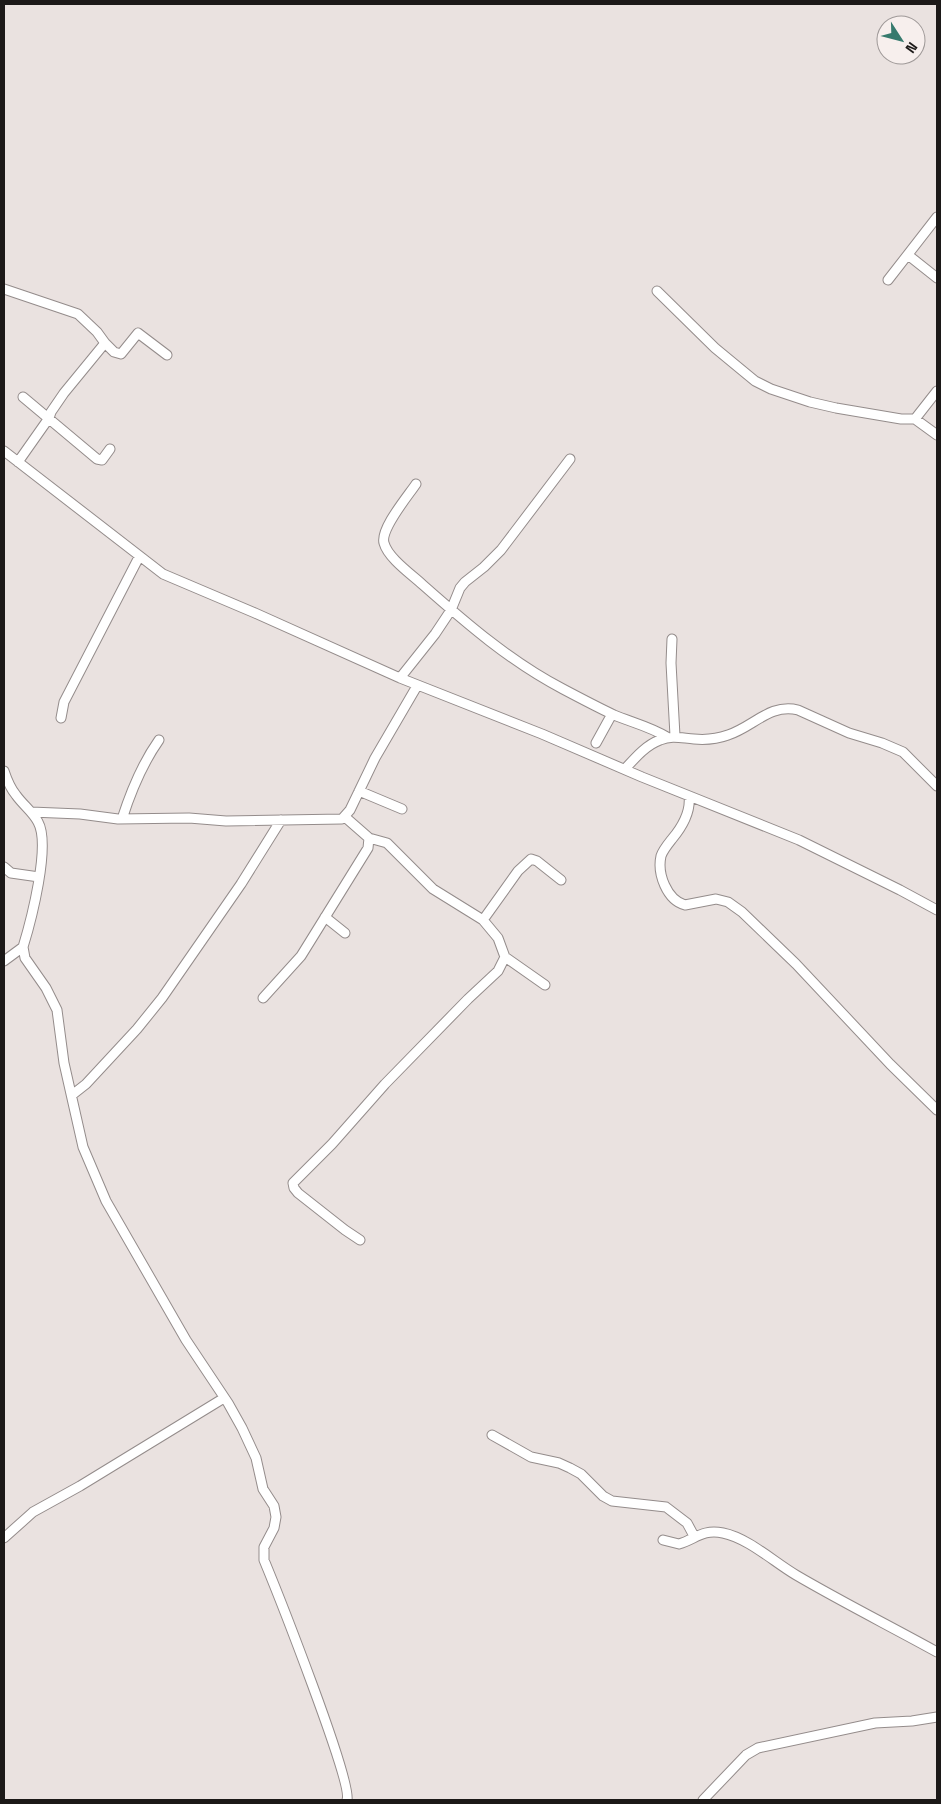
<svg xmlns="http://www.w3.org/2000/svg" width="941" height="1804" viewBox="0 0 941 1804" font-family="'Space Grotesk',sans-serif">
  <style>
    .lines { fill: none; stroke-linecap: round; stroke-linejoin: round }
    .minor-casing { stroke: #948c8b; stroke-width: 11 }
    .minor { stroke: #fff; stroke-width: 9 }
  </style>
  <rect width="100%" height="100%" fill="#eae2e0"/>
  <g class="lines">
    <defs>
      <path id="minor" d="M 908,255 L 937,278
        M 888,280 L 937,217
        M 4,289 L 78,314 L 97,332 L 105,343
        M 657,291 L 715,348 L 755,381 L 771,389 L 810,402 L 836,408 L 901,419 L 915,419 L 937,435
        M 23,397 L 97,459 L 102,460 L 110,449
        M 915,419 L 937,391
        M 4,451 L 163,574 L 255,613 L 400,678 L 542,734 L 642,777 L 799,840 L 900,890 L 937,910
        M 18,462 L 49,418 L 51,412 L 64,393 L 105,343 L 114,352 L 121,354 L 138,333 L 167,355
        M 416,484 C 408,496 380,529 384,543 C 388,558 411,574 423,585 C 466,623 511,662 563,689 C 580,698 597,707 614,715 C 631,722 651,727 667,737
        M 672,639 L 671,663 L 675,736
        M 400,678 L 435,634 L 451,610 L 460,588 L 465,582 L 484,567 L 501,550 L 570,459
        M 61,718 L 64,702 L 139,557
        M 596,743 L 612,714
        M 625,769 C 635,758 646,745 660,740 C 672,735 681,738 694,739 C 705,740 717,739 728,735 C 753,727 770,703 798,710 L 849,733 L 882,743 L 903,752 L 937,786
        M 4,771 C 7,780 10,788 16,795 C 23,805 33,812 38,822 C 51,845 31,921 23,947 L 25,958 L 46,988 L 57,1010 L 64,1063 L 83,1147 L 106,1201 L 186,1340 L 228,1403 L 242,1428 L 256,1458 L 263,1489 L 274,1506 L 276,1517 L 274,1528 L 264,1547 L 264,1560 C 276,1589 353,1783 347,1800
        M 359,791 L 402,809
        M 689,796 C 691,812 682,827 672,839 C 668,844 663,850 661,856 C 657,874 667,900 685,905 L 716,899 L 728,902 L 742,912 L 796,964 L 890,1064 L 937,1110
        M 31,812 L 80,814 L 118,819 L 189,818 L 226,821 L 342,819 L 350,810 L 375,758 L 417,686
        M 122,819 C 131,791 142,764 159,740
        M 4,867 L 11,873 L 39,877
        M 325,917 L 345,933
        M 483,920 L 518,871 L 531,859 L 537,861 L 561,880
        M 505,957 L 545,985
        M 4,961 L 23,947
        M 263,998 L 301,956 L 368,848 L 369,838 L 345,817
        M 72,1095 L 86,1084 L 137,1029 L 162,998 L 241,884 L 281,820
        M 360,1240 L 345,1230 L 298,1193 L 294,1188 L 293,1183 L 332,1144 L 385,1084 L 468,999 L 498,971 L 505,957 L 498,938 L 483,920 L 433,889 L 387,843 L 369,838
        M 492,1435 L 531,1457 L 559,1463 L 570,1468 L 581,1474 L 603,1496 L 612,1501 L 666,1507 L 687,1523 L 694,1536
        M 4,1538 L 33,1512 L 80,1486 L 224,1398
        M 663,1540 L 679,1544 C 696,1539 702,1529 723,1533 C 748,1538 774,1562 796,1575 C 842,1602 890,1626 937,1652
        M 703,1800 L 746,1755 L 758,1748 L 875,1723 L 912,1721 L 937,1717"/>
    </defs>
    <!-- minor casing -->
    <use href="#minor" class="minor-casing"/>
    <!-- minor -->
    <use href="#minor" class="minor"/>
  </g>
  <!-- border -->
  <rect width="941" height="1804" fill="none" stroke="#1c1918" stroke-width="10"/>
  <!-- north arrow -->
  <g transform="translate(901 40) rotate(126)"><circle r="24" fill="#f7efed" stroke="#9f9998"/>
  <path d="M0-4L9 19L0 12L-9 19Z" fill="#367a6d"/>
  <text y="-8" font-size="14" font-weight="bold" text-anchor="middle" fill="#1c1918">N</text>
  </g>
</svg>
